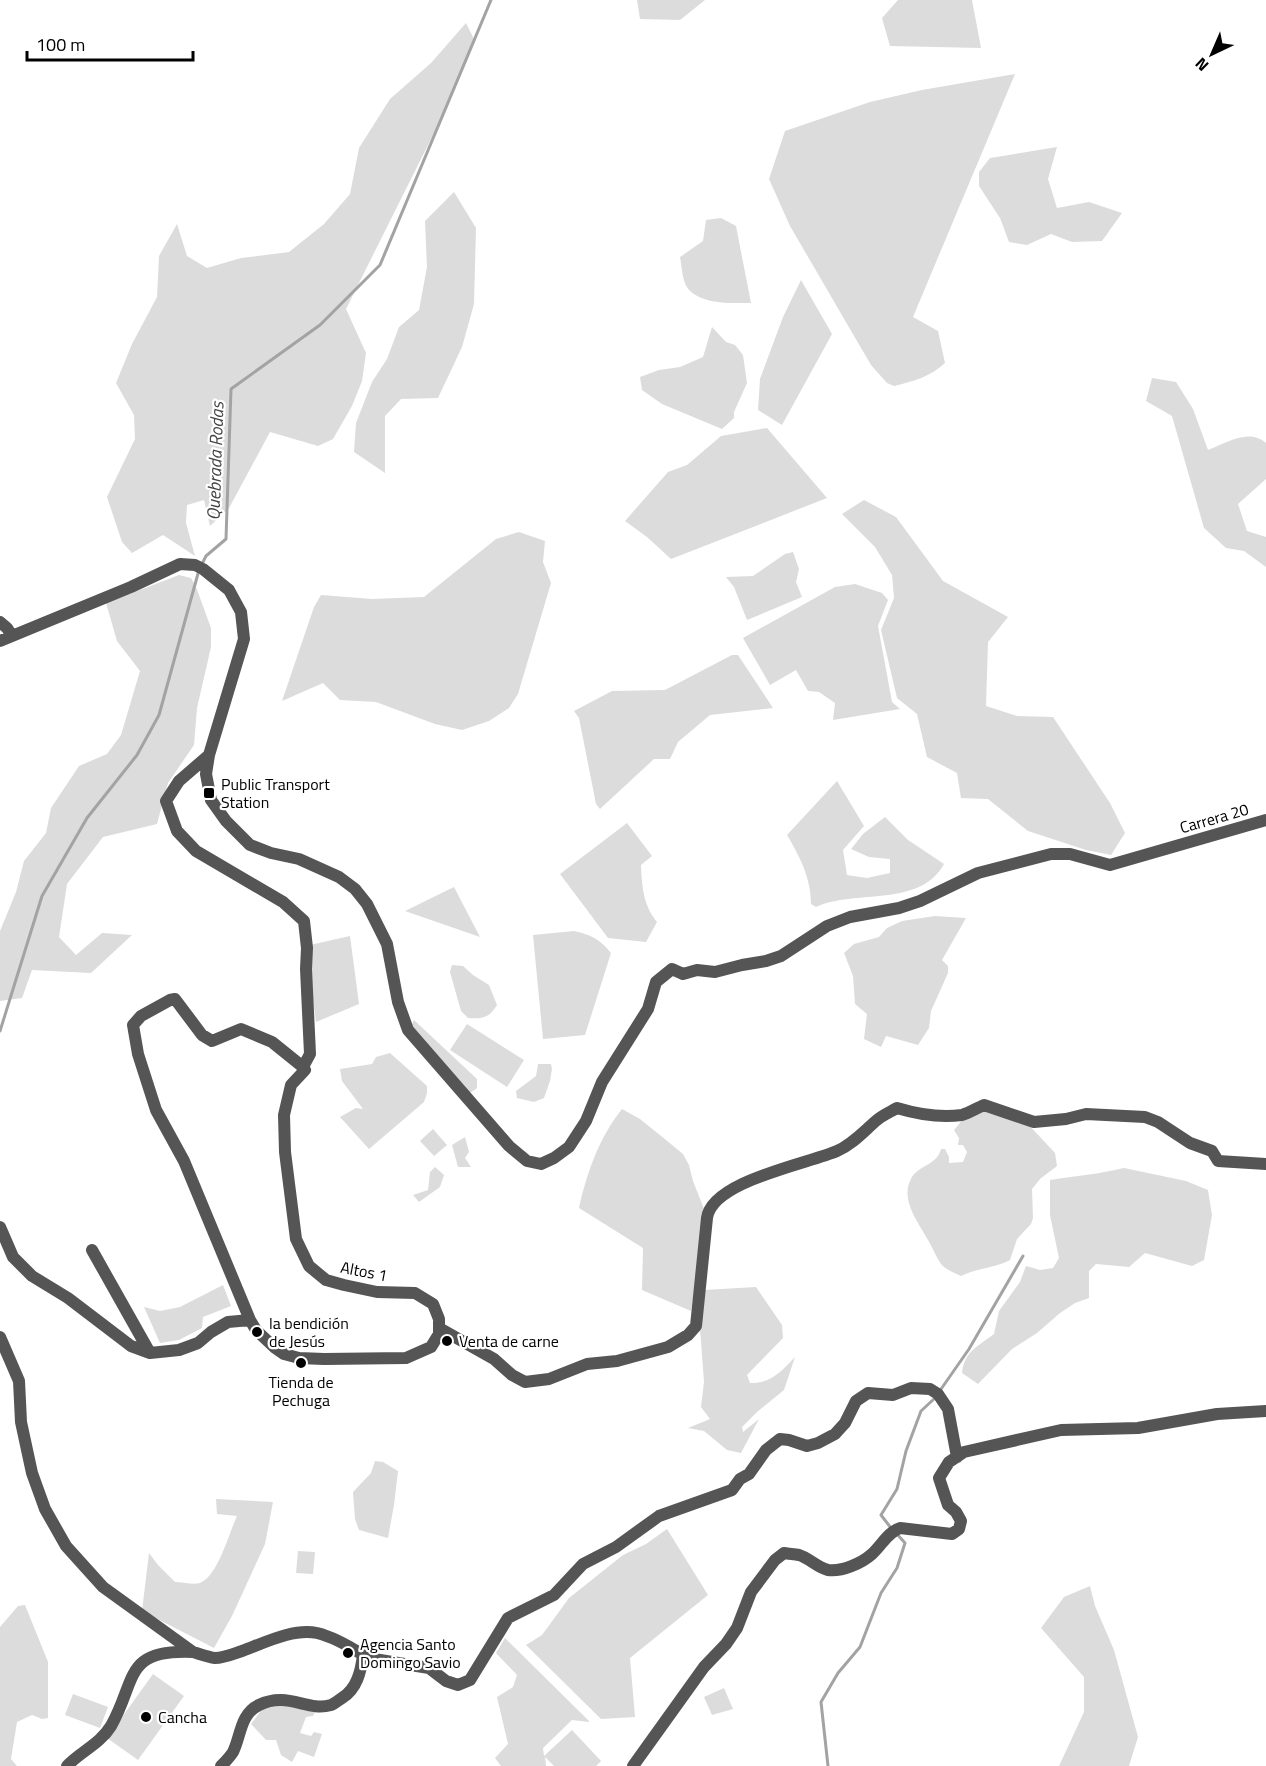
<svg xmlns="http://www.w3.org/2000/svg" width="1266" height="1766" viewBox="0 0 1266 1766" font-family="'Titillium Web',sans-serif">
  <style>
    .green { fill: #dcdcdc }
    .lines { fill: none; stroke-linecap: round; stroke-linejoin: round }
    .stream { stroke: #a3a3a3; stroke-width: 3 }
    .street { stroke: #555; stroke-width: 12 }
    .poi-dot { fill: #000; stroke: #fff; stroke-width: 2 }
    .labels { text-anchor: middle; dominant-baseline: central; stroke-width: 4.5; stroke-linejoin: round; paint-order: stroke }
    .poi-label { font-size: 16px; fill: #000; stroke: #fff; text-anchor: start }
    .street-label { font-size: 16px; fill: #000; stroke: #fff }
    .water-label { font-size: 18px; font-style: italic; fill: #444; stroke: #fff }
  </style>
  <rect width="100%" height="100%" fill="#fff"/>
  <!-- green -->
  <path class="green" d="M 637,0 L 705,0 L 680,20 L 640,19 Z
    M 898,0 L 972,0 L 981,48 L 890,46 L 882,18 Z
    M 466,23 L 474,39 L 449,103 L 346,309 L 366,353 L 362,381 L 352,406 L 333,439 L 318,446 L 270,432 L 229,508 L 210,526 L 204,500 L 187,505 L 186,523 L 195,556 L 163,535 L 132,553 L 122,542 L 107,497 L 135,439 L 134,415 L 116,383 L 132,344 L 157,297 L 159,256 L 177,224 L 187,256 L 207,268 L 241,258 L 289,252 L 324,224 L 350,194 L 359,148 L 390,99 L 431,63 Z
    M 1015,74 L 913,317 L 938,331 L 945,363 C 930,377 914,381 894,386 L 887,383 L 871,365 L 790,226 L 769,179 L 785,131 L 870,102 L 922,90 Z
    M 1057,147 L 1048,179 L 1057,208 L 1089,202 L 1122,213 L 1102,241 L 1072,242 L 1051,234 L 1027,245 L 1009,242 L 1000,218 L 979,186 L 979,172 L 990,158 Z
    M 454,192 L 476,228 L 474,304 L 462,347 L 438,398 L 401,399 L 385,416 L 385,473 L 354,452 L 356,423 L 372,382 L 387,359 L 399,327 L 419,310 L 427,267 L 425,221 Z
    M 721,218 L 736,226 L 751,303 C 732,303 704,305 689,290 C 682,282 682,267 680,257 L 703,241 L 706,220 Z
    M 801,280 L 832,334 L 782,425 L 758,410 L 760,379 L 783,317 Z
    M 712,327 L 726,342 L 735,345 L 743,355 L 747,383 L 734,412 L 734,418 L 722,429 L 662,404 L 642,390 L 640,377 L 659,370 L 680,367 L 703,357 Z
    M 1152,378 L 1176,382 L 1193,409 L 1208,450 C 1227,443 1248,428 1266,443 L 1266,479 L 1238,504 L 1247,531 L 1266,537 L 1266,567 L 1244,551 L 1226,548 L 1204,528 L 1172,416 L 1146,401 Z
    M 767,428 L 827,498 L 671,559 L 647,537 L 625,521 L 668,472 L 687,465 L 721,436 Z
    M 864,500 L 896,517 L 943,581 L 1008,617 L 988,642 L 986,706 L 1017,716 L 1053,717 L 1110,803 L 1125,833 L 1111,855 L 1086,850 L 1028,831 L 988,799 L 961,798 L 957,773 L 927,757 L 917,714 L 897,698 L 881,630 L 894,598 L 892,575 L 875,547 L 842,514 Z
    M 519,532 L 545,541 L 543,562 L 551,583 L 518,694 L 509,708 L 489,721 L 462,730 L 435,724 L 376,702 L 340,700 L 323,683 L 282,701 L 314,607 L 321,595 L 372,599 L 424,597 L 496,539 Z
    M 793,552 L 799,569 L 796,582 L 802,597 L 747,620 L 734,587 L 726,577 L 753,576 L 785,554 Z
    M 179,575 L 191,578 L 196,587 L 211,628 L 211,647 L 197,708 L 194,745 L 168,783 L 157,824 L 103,837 L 67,884 L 59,937 L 76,955 L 102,933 L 132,935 L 91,973 L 32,970 L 22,998 L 0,1001 L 0,931 L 16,892 L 24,861 L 46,833 L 51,808 L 79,766 L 107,754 L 121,735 L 140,671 L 117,641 L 106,603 Z
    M 855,584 L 882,593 L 888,600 L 878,626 L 892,702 L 900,709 L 833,720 L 835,703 L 819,692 L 808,691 L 796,670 L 770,685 L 743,638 L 835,587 Z
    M 732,655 L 738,655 L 773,708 L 710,715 L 678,742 L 670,759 L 654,759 L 600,809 L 596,804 L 579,718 L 574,711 L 612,691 L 665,690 Z
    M 837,781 L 864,826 L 843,850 L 847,875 L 867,878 L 890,873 L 890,859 L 869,857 L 851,849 L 863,834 L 885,817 L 908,840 L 944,864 C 920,908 855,889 816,907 L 811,904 C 811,878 800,857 787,835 Z
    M 627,823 L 652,856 L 641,865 C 642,886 643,905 657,922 L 646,942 L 608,938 L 560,874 Z
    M 454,887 L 480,937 L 405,911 Z
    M 935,916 L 966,918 L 942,960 L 948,966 L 948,973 L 931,1011 L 929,1028 L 918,1045 L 886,1036 L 881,1047 L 864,1039 L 867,1014 L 855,1004 L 853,976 L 844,953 L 854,944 L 879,937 L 887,928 L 902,921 Z
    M 574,931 C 591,935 600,939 611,953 L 585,1035 L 543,1039 L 533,935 Z
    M 350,936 L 359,1004 L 316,1022 L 310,978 L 310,945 Z
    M 452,965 L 463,966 L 473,975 L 489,985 L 497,1005 C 489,1018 483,1019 468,1018 L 461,1011 L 450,972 Z
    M 414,1020 L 477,1079 L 477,1088 L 470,1093 L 410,1028 Z
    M 467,1024 L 524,1060 L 507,1087 L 450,1050 Z
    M 390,1053 L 427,1086 L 427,1093 L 424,1102 L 369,1149 L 340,1117 L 356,1108 L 363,1109 L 342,1081 L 340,1069 L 372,1064 L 376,1057 Z
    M 538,1064 L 551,1064 L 552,1069 L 550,1081 L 544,1098 L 534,1102 L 517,1098 L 516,1091 L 536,1076 Z
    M 622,1109 L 640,1119 L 666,1140 L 683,1154 L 689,1165 L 693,1181 L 706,1214 L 691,1311 L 642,1290 L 643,1248 L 579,1208 C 587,1172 599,1138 622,1109 Z
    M 980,1109 L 1027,1123 L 1055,1153 L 1057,1166 L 1040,1179 L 1032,1189 L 1033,1218 L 1031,1224 L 1017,1239 L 1010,1260 C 995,1268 977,1268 961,1276 C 955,1273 946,1270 941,1264 C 936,1257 933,1248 928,1240 C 919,1223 901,1202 910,1181 C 916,1165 937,1166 941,1149 L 945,1149 L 949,1157 L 949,1163 L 963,1162 L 967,1152 L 963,1145 L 958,1145 L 959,1138 L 954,1130 L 964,1118 Z
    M 433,1129 L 447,1145 L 434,1156 L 420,1141 Z
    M 465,1137 L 469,1152 L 465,1158 L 471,1167 L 458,1167 L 452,1145 Z
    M 435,1167 L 444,1175 L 440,1187 L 419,1202 L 413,1195 L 428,1190 L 430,1172 Z
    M 1124,1168 L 1186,1181 L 1208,1190 L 1212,1215 L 1204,1260 L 1192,1266 L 1145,1253 L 1129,1267 L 1096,1264 L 1089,1271 L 1089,1298 L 1075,1303 L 1060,1313 L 1037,1333 L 1012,1349 L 978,1384 L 962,1373 C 964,1352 978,1346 994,1334 L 999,1311 L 1020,1282 L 1026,1266 L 1040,1270 L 1053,1268 L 1059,1258 L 1050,1215 L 1050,1180 C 1075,1176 1100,1174 1124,1168 Z
    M 223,1285 L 231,1306 L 203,1317 L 202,1328 L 179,1340 L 160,1343 L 144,1307 L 160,1311 L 180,1307 Z
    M 756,1287 L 782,1325 L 783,1338 L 747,1375 L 750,1383 C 770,1384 782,1371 795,1357 L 784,1390 L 757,1412 L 742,1427 L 743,1432 L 759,1419 L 741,1453 L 727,1450 L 704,1431 L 688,1428 L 710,1419 L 701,1407 L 704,1382 L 700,1328 L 704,1290 Z
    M 375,1461 L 383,1462 L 398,1471 L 394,1505 L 388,1538 L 359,1530 L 355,1519 L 353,1492 L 371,1473 Z
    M 216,1499 L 273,1502 L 265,1544 L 232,1616 L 214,1648 L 142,1611 L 149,1553 L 158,1565 L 175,1582 C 182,1582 193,1585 200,1583 C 218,1576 229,1533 237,1516 L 217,1514 Z
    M 667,1529 L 708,1595 L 630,1658 L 635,1717 L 601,1719 L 526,1645 L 542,1635 L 569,1598 L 623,1555 L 646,1544 Z
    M 298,1551 L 315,1552 L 313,1574 L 296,1573 Z
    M 1090,1586 L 1095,1606 L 1114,1650 L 1138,1737 L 1129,1766 L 1059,1766 L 1084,1712 L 1084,1677 L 1041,1628 L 1064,1597 Z
    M 25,1605 L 48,1662 L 48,1718 L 42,1719 L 32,1715 L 17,1722 L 11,1759 L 17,1766 L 0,1766 L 0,1627 L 18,1606 Z
    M 505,1638 L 590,1722 L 572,1720 L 543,1748 L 544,1756 L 572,1730 L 601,1761 L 596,1766 L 554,1766 L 545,1757 L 546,1766 L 501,1766 L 495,1758 L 508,1744 L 497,1697 L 513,1687 L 517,1675 L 496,1653 Z
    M 153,1674 L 184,1696 L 138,1760 L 107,1738 Z
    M 724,1688 L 733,1709 L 712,1715 L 704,1697 Z
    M 73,1694 L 108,1707 L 100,1728 L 65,1715 Z
    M 276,1704 L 299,1706 L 315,1712 L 313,1716 L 306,1717 L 300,1733 L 311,1736 L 314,1732 L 322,1734 L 314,1757 L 298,1751 L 292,1762 L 281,1755 L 276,1740 L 266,1740 L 251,1724 L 264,1707 Z"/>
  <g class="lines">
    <!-- stream -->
    <path class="stream" d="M 202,564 L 206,556 L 226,539 L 231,389 L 320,325 L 380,265 L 491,0
      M 0,1031 L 42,896 L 87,818 L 137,755 L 159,715 L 199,570
      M 939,1392 L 969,1349 L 1023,1256
      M 891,1528 L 881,1515 L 897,1489 L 906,1451 L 921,1411 L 935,1398
      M 828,1766 L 821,1702 L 838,1673 L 860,1647 L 881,1593 L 897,1568 L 905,1543 L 896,1533"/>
    <!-- street -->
    <path class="street" d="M 0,622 L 7,628 L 12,636
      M 0,641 L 131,587 L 180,564 L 195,565 L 203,569 L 229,590 L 241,612 L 244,639 L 209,755 L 206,774 L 211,800 L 226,821 L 250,845 L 271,853 L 299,859 L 339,877 L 355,889 L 367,904 L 387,944 L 398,1002 L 408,1030 L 509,1146 L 527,1161 L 541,1164 L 554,1158 L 569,1147 L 586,1121 L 602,1082 L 648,1009 L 656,982 L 672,969 L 683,974 L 697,970 L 715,972 L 742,965 L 766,961 L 781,956 L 827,926 L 850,917 L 899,908 L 920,901 L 978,873 L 1051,854 L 1070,854 L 1110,865 L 1266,820
      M 0,1227 L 13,1257 L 32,1276 L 68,1298 L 131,1346 L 150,1353 L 179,1350 L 198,1343 L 211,1332 L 228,1322 L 250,1320 L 256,1330 L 274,1347 L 284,1354 L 299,1358 L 324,1359 L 406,1358 L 431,1347 L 439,1334 L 439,1319 L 433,1304 L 415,1293 L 377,1292 L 344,1285 L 326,1280 L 309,1266 L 296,1239 L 285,1152 L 284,1115 L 291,1085 L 305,1070 L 303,1067 L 310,1054 L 306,969 L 307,948 L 304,921 L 283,902 L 196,851 L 177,831 L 166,801 L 179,781 L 209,755
      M 92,1250 L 150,1353
      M 250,1320 L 184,1161 L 156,1110 L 138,1054 L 133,1025 L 141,1016 L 170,1000 L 175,999 L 202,1035 L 212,1041 L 241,1029 L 272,1042 L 303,1067
      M 439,1328 L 494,1359 L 512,1375 L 525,1382 L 549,1379 L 587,1364 L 617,1361 L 668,1347 L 688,1335 L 696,1326 L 707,1218 C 712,1181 807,1164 837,1151 C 853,1144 864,1131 877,1120 C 883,1115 890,1112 897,1108 C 917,1114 941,1118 962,1115 C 969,1113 977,1108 984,1105 L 1034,1122 L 1066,1119 L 1086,1114 L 1145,1117 L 1158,1122 L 1190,1143 L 1212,1151 L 1218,1161 L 1266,1164
      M 0,1337 L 19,1381 L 21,1422 L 32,1473 L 45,1509 L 66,1546 L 103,1587 L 193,1652 C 200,1654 208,1657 215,1658 C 224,1658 233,1654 242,1651 C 264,1643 293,1628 317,1633 C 334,1637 349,1646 363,1655 C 361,1671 357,1689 342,1698 C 339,1700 334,1704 331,1705 C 307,1712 288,1691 259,1705 C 240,1714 241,1736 233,1752 C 230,1757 225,1762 221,1766
      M 363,1655 L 374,1659 L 429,1668 L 446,1681 L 458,1685 L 470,1680 L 508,1618 L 554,1595 L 583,1564 L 616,1547 L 659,1516 L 732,1490 L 740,1479 L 749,1474 L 766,1450 L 780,1439 L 789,1440 L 807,1446 L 818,1443 L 835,1434 L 845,1423 L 856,1401 L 868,1393 L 893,1395 L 911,1388 L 930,1389 L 938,1394 L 948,1409 L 957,1457
      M 67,1766 C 80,1752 100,1744 111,1726 C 137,1680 123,1649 193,1652
      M 633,1766 L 704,1667 L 726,1644 L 737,1628 L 751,1592 L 775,1560 L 784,1553 C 789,1554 794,1554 799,1555 C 809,1558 818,1568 828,1570 C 842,1572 862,1563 872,1554 C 882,1545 887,1533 900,1528 L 952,1534 L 959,1529 L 961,1521 L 956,1512 L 948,1505 L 939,1478 L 949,1462 L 964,1452 L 1061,1430 L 1138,1428 L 1217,1414 L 1266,1411"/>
  </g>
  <!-- markers -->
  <g class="poi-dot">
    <rect x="203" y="787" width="12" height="12" rx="3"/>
    <circle cx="257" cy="1332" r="6"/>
    <circle cx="447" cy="1341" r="6"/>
    <circle cx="301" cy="1363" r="6"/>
    <circle cx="348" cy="1653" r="6"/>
    <circle cx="146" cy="1717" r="6"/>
  </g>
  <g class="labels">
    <!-- poi labels -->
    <g class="poi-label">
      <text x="221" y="784">Public Transport<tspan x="221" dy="18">Station</tspan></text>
      <text x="269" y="1323">la bendición<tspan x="269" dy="18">de Jesús</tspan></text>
      <text x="459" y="1341">Venta de carne</text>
      <text x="301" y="1382" text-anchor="middle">Tienda de<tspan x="301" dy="18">Pechuga</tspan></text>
      <text x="360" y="1644">Agencia Santo<tspan x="360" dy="18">Domingo Savio</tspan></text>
      <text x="158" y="1717">Cancha</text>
    </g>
    <!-- street labels -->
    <g class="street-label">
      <text transform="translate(1214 818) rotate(-16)">Carrera 20</text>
      <text transform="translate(364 1271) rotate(11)">Altos 1</text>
    </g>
    <!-- water labels -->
    <g class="water-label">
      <text transform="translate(215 461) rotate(-88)">Quebrada Rodas</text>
    </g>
  </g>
  <!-- north arrow -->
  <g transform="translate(1212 54) rotate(224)" stroke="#ffffff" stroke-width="4.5" paint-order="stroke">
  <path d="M0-4.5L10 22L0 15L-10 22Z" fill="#000000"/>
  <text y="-9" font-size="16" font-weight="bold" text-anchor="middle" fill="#000000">N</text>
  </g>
  <!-- scale -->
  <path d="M27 51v9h166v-9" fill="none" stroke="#000000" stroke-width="3"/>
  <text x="36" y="51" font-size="18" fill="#000000" stroke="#ffffff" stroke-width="4.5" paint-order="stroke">100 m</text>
</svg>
